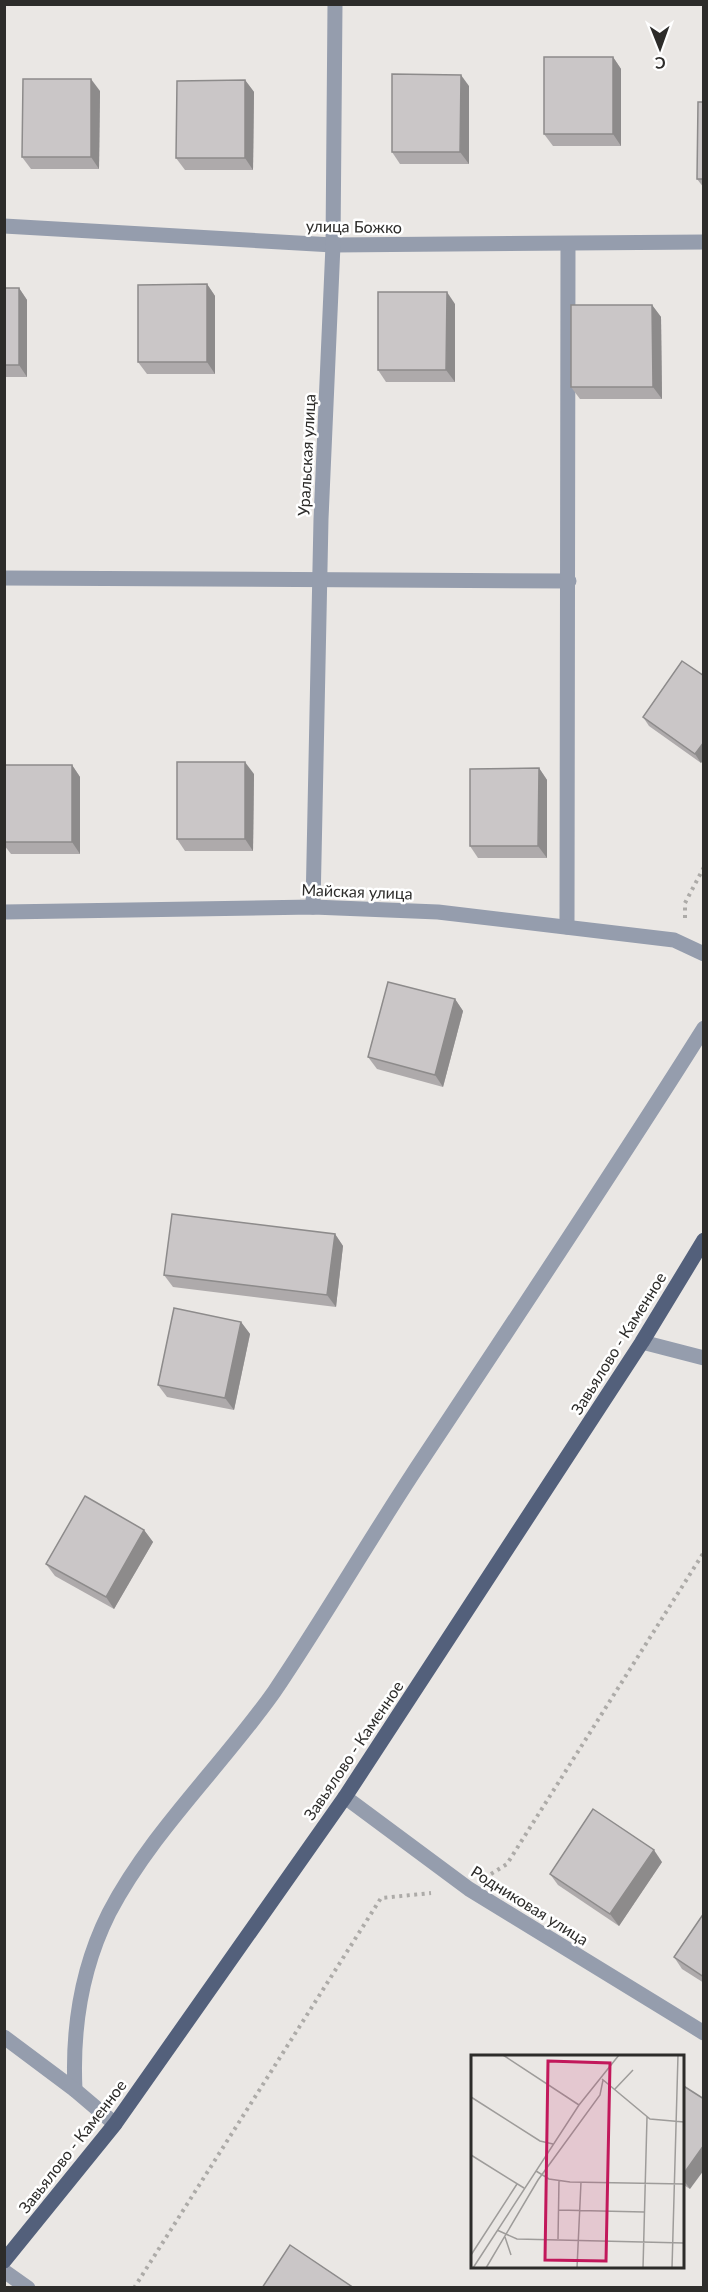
<svg xmlns="http://www.w3.org/2000/svg" width="708" height="2292" viewBox="0 0 708 2292" font-family="Lato,sans-serif">
<style>
.lines{fill:none;stroke-linecap:round;stroke-linejoin:round}
.path{stroke:#adaba8;stroke-width:4;stroke-dasharray:3 4.5;stroke-linecap:butt}
.lane{stroke:#959dad;stroke-width:15}
.street{stroke:#959dad;stroke-width:15}
.primary{stroke:#53607b;stroke-width:15}
.wall{fill:#aeaaab}
.shaded-wall{fill:#8d8b8b}
.building{fill:#cac6c7;stroke:#8d8b8b;stroke-width:1.5}
.labels{text-anchor:middle;dominant-baseline:central;stroke-width:5;stroke-linejoin:round;paint-order:stroke}
.street-label{font-size:16px;fill:#2d2c2a;stroke:#fff}
.inset-road{fill:none;stroke:#9e9c9a;stroke-width:1.5}
.view{fill:#c2185b;fill-opacity:0.15;stroke:#c2185b;stroke-width:3}
.inset-edge{fill:none;stroke:#2d2c2a;stroke-width:3}
</style>
<rect width="100%" height="100%" fill="#eae7e4"/>
<g class="lines">
<g class="path">
<path d="M685,918V903L704,867"/>
<path d="M491,1874L507,1864L704,1552"/>
<path d="M134,2288L381,1898L431,1893"/>
</g>
<g class="lane">
<path d="M4,578L569,581"/>
<path d="M567,927L568,245"/>
<path d="M75,2090C72,2028 81,1969 109,1913C152,1831 221,1767 274,1692C322,1621 365,1547 412,1475C510,1327 609,1179 704,1028"/>
</g>
<g class="street">
<path d="M4,226L333,245L704,242"/>
<path d="M313,907L321,519L333,245L335,4"/>
<path d="M4,912L313,907L438,912L674,940L704,954"/>
<path d="M642,1342L704,1358"/>
<path d="M345,1797L469,1889L704,2033"/>
<path d="M4,2037L75,2090L115,2124"/>
<path d="M4,2271L28,2288"/>
</g>
<path class="primary" d="M4,2261L115,2124L345,1797L642,1342L704,1240"/>
</g>
<g class="wall">
<path d="M613,57L621,69V146H553L544,134Z"/>
<path d="M245,80L254,92L253,170H185L176,158Z"/>
<path d="M469,86V164H400L392,152Z"/>
<path d="M100,91L99,169H31L22,157Z"/>
<path d="M704,102V188L697,179Z"/>
<path d="M207,284L215,296V374H147L138,362Z"/>
<path d="M4,288H19L27,300V377H4Z"/>
<path d="M455,304V382H386L378,370Z"/>
<path d="M652,305L661,317L662,399H580L571,387Z"/>
<path d="M704,676V759L701,763L649,726L643,717Z"/>
<path d="M4,765H72L80,777V854H11L4,845Z"/>
<path d="M539,768L547,780V858H478L470,846Z"/>
<path d="M254,774L253,851H185L177,839Z"/>
<path d="M455,999L463,1011L443,1087L377,1069L368,1057Z"/>
<path d="M335,1234L343,1246L336,1307L173,1287L164,1275Z"/>
<path d="M241,1322L250,1334L234,1410L167,1397L158,1385Z"/>
<path d="M144,1530L153,1542L114,1609L55,1576L46,1564Z"/>
<path d="M662,1862L619,1926L558,1885L550,1874Z"/>
<path d="M704,1913V1983L682,1969L674,1957Z"/>
<path d="M682,2085L690,2189L682,2184Z"/>
</g>
<g class="shaded-wall">
<path d="M613,57L621,69V146L613,134Z"/>
<path d="M461,75L469,86V164L460,152Z"/>
<path d="M91,79L100,91L99,169L91,157Z"/>
<path d="M245,80L254,92L253,170L245,158Z"/>
<path d="M207,284L215,296V374L207,362Z"/>
<path d="M19,288L27,300V377L19,365Z"/>
<path d="M447,292L455,304V382L446,370Z"/>
<path d="M652,305L661,317L662,399L653,387Z"/>
<path d="M704,742V759L701,763L695,754Z"/>
<path d="M245,762L254,774L253,851L245,839Z"/>
<path d="M72,765L80,777V854L72,842Z"/>
<path d="M539,768L547,780V858L538,846Z"/>
<path d="M455,999L463,1011L443,1087L435,1075Z"/>
<path d="M335,1234L343,1246L336,1307L327,1295Z"/>
<path d="M241,1322L250,1334L234,1410L225,1398Z"/>
<path d="M144,1530L153,1542L114,1609L106,1597Z"/>
<path d="M654,1850L662,1862L619,1926L610,1914Z"/>
<path d="M704,2145V2170L690,2189L682,2178V2176Z"/>
</g>
<g class="building">
<rect x="544" y="57" width="69" height="77"/>
<path d="M392,74L461,75L460,152H392Z"/>
<path d="M23,79H91V157H22Z"/>
<path d="M245,80V158H176L177,81Z"/>
<path d="M698,102H704V179H697Z"/>
<path d="M207,284V362H138V285Z"/>
<rect x="4" y="288" width="15" height="77"/>
<path d="M378,292H447L446,370H378Z"/>
<path d="M571,305H652L653,387H571Z"/>
<path d="M682,661L704,676V742L695,754L643,717Z"/>
<rect x="177" y="762" width="68" height="77"/>
<rect x="4" y="765" width="68" height="77"/>
<path d="M539,768L538,846H470V769Z"/>
<path d="M388,982L455,999L435,1075L368,1057Z"/>
<path d="M172,1214L335,1234L327,1295L164,1275Z"/>
<path d="M174,1308L241,1322L225,1398L158,1385Z"/>
<path d="M85,1496L144,1530L106,1597L46,1564Z"/>
<path d="M593,1809L654,1850L610,1914L550,1874Z"/>
<path d="M704,1913V1977L674,1957Z"/>
<path d="M682,2085L704,2099V2145L682,2176Z"/>
<path d="M290,2245L354,2288H262Z"/>
</g>
<g class="labels">
<g class="street-label">
<text transform="translate(354 226) rotate(1)">улица Божко</text>
<text transform="translate(306 455) rotate(-87)">Уральская улица</text>
<text transform="translate(357 891) rotate(2)">Майская улица</text>
<text transform="translate(618 1343) rotate(-58)">Завьялово - Каменное</text>
<text transform="translate(353 1750) rotate(-56)">Завьялово - Каменное</text>
<text transform="translate(530 1905) rotate(32)">Родниковая улица</text>
<text transform="translate(72 2146) rotate(-52)">Завьялово - Каменное</text>
</g>
</g>
<g transform="translate(471 2055)">
<rect width="213" height="213" fill="#eae7e4"/>
<path class="inset-road" d="M32,0L108,50M131,24L179,64L213,67M144,34L162,15M0,42L69,86L82,89M0,100L53,133M65,116L78,124L99,127L213,129M87,155L173,157M26,175L46,184L213,188M34,182L40,200M87,184L88,125M0,200L46,129M2,213L108,50L148,0M15,213L67,125L129,40L132,25M106,213L110,127M172,213L176,62M201,213L207,0"/>
<path class="view" d="M77,6L139,8L135,206L74,205Z"/>
<rect width="213" height="213" class="inset-edge"/>
</g>
<rect width="708" height="2292" fill="none" stroke="#2d2c2a" stroke-width="12"/>
<g transform="translate(660 48) rotate(179)" stroke="#ffffff" stroke-width="4.5" paint-order="stroke">
<path d="M0-4.5L10 22L0 15L-10 22Z" fill="#2d2c2a"/>
<text y="-9" font-size="16" font-weight="bold" text-anchor="middle" fill="#2d2c2a">С</text>
</g>
</svg>
